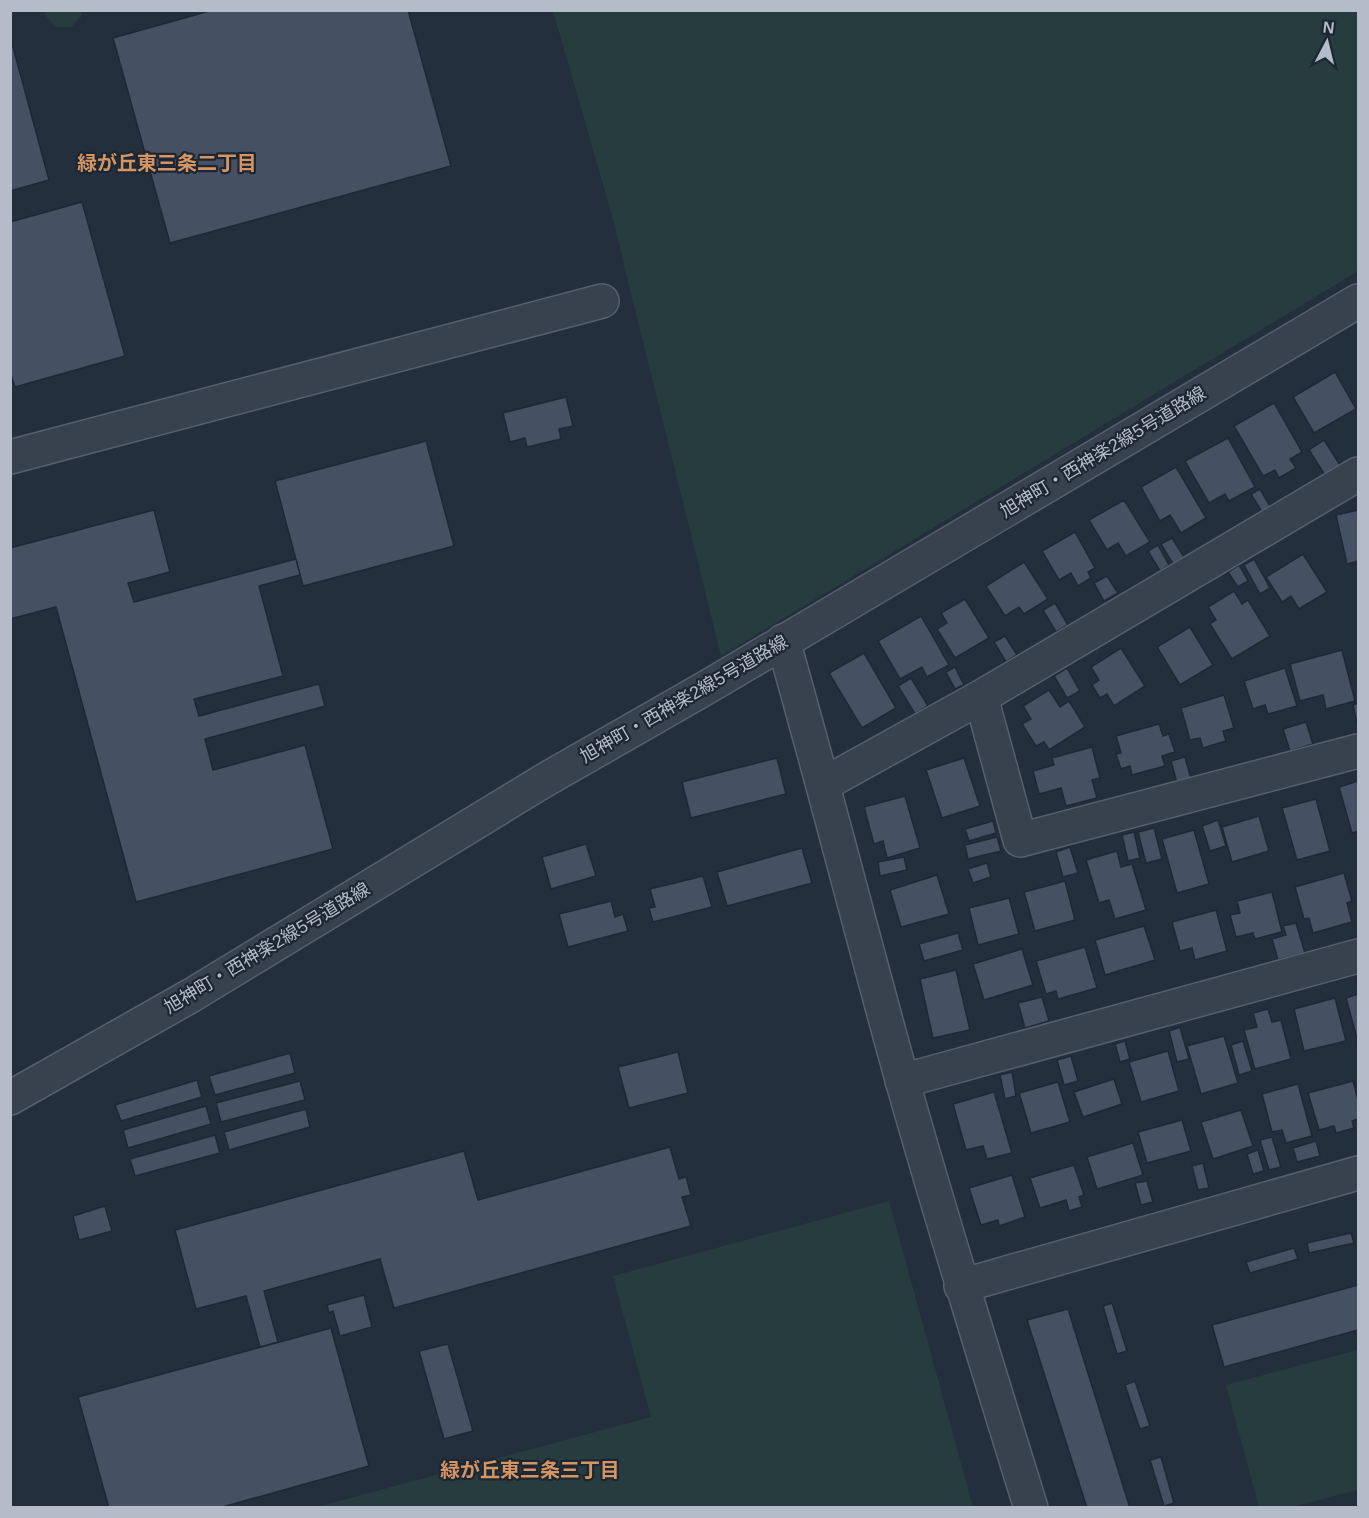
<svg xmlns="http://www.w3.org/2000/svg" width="1369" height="1518" viewBox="0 0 1369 1518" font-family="Helvetica,'Noto Sans JP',sans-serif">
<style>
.green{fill:#263c3f}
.building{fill:#455162;stroke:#1f2835;stroke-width:1.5}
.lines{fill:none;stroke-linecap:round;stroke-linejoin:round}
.minor-casing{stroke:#565f6c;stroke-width:36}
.minor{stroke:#38414e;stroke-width:33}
.labels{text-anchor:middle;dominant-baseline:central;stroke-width:4.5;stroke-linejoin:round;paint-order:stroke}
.street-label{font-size:18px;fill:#b4bcc9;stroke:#1d2633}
.neighbourhood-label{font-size:20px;font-weight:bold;fill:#d59563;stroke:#1d2633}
</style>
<rect width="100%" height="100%" fill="#242f3e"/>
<g class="green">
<path d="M46,11H82L81,17L71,27H56L45,15Z"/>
<path d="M553,11H1358V271L721,656L611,212Z"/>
<path d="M889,1201L973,1507H317L651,1417L613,1276Z"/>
<path d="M1358,1350V1490L1291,1507H1259L1226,1385Z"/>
</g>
<g class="building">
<path d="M213,10H408L451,166L170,243L113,38Z"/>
<path d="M10,36L49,180L10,191Z"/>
<path d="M82,202L125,356L15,387L10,372V222Z"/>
<path d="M1335,372L1356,409L1314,433L1293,397Z"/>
<path d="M566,397L573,426L559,429L561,439L527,447L525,438L510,442L503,413Z"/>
<path d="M1274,403L1302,452L1290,459L1296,468L1279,478L1275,470L1263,476L1234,426Z"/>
<path d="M1228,438L1255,487L1229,501L1225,494L1209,503L1185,461Z"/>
<path d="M1324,440L1340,465L1325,475L1309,450Z"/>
<path d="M426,441L454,546L303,586L275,481Z"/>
<path d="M1176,467L1206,518L1181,533L1170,515L1160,521L1141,487Z"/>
<path d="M1260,489L1270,506L1262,512L1251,494Z"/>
<path d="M1124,500L1150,542L1126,556L1118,543L1107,550L1089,520Z"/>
<path d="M154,510L170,572L128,583L134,602L296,559L300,575L259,586L283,676L194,699L199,716L319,684L325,706L205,739L213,770L305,745L333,849L136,902L56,607L10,619V548Z"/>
<path d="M1358,510V561L1347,564L1336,515Z"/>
<path d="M1075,532L1095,568L1088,572L1091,578L1078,586L1071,573L1059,580L1042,551Z"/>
<path d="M1172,538L1184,557L1173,564L1161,544Z"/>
<path d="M1158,545L1169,565L1160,571L1148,551Z"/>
<path d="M1303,554L1327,592L1299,609L1291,596L1282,602L1266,577Z"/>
<path d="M1254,559L1270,588L1260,594L1244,565Z"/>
<path d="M1024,562L1048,599L1024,614L1019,607L1005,616L986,586Z"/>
<path d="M1239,565L1248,581L1238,587L1228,572Z"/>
<path d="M1107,576L1118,593L1104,601L1094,583Z"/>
<path d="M1234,591L1242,604L1248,600L1270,636L1232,659L1210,624L1216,620L1208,607Z"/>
<path d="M965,599L989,638L955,658L937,629L947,623L941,613Z"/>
<path d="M1055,603L1068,625L1056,632L1043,610Z"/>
<path d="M921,616L949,665L927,677L922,667L900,679L878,641Z"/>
<path d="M1190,627L1213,665L1180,685L1157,647Z"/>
<path d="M1005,636L1017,655L1006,662L994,642Z"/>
<path d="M1121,648L1145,686L1114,706L1107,694L1100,698L1092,685L1099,680L1091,667Z"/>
<path d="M1342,650L1355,701L1326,709L1323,695L1300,701L1290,664Z"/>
<path d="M864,653L896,708L862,728L829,673Z"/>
<path d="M955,667L964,685L955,689L946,672Z"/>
<path d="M1067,668L1080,691L1067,698L1054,676Z"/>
<path d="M1285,668L1297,706L1268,714L1265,705L1253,709L1244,681Z"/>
<path d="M911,678L928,706L915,714L898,686Z"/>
<path d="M1049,690L1060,707L1069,701L1085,727L1049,750L1044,742L1036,746L1022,724L1031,719L1023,706Z"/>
<path d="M1224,695L1234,728L1223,731L1226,741L1203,748L1200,738L1190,740L1181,708Z"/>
<path d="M1358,703V728L1353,705Z"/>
<path d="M1306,722L1313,744L1290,751L1283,729Z"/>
<path d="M1159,724L1163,736L1169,734L1175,752L1162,756L1165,766L1132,775L1130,766L1121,769L1116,754L1121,753L1116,736Z"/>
<path d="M1092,747L1100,778L1092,780L1097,798L1066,806L1061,788L1039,794L1033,771L1054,765L1052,758Z"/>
<path d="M1185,757L1191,779L1177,783L1171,761Z"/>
<path d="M777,758L786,794L691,818L682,782Z"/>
<path d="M964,758L980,806L942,818L926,770Z"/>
<path d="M1358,781V831L1352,833L1339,787Z"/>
<path d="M905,796L920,848L887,858L883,841L874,844L864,807Z"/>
<path d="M1316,799L1330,851L1297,860L1282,808Z"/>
<path d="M1259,816L1269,851L1232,862L1222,827Z"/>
<path d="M1218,820L1226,846L1210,851L1202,826Z"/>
<path d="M993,821L996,833L969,841L965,829Z"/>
<path d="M1154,828L1162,859L1146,863L1138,832Z"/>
<path d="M1194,830L1209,884L1177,893L1162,839Z"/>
<path d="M1134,832L1140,858L1128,861L1122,835Z"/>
<path d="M997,837L1001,851L968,859L965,845Z"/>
<path d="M586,844L596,876L551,889L542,857Z"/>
<path d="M1070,847L1078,873L1063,877L1056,852Z"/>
<path d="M802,848L812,883L727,906L717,872Z"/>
<path d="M1117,851L1121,867L1132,864L1146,910L1115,919L1109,900L1099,903L1086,860Z"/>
<path d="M904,857L907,870L880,876L878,862Z"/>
<path d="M987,863L991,877L973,883L968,869Z"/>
<path d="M1344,873L1352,901L1347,903L1352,922L1313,933L1309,918L1304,919L1295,887Z"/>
<path d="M937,875L949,914L901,927L890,890Z"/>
<path d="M703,876L712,907L653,922L649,908L655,907L650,889Z"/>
<path d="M1065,881L1075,920L1035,931L1024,892Z"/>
<path d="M1272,892L1282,932L1255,939L1253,933L1236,937L1230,915L1240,913L1237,901Z"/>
<path d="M1009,898L1019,934L978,945L969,908Z"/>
<path d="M611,901L615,917L623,914L628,931L568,947L559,914Z"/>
<path d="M1216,910L1227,951L1195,960L1192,948L1180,951L1172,922Z"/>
<path d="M1296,923L1305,953L1278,960L1272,939L1286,935L1283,926Z"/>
<path d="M1144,926L1155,960L1105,975L1095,940Z"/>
<path d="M958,933L963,950L924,961L919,944Z"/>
<path d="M1085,947L1097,988L1058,999L1056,991L1046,994L1036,961Z"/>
<path d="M1022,949L1033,985L984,1000L973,964Z"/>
<path d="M956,970L970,1030L933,1038L920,979Z"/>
<path d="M1358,994V1042L1346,998Z"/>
<path d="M1042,997L1049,1021L1025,1028L1018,1003Z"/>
<path d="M1335,998L1346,1041L1304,1051L1294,1009Z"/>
<path d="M1268,1009L1272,1022L1281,1020L1291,1059L1255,1069L1244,1030L1257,1027L1253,1013Z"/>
<path d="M1180,1027L1189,1059L1177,1062L1169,1031Z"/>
<path d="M1224,1036L1238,1083L1201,1094L1187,1046Z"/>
<path d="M1125,1041L1130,1059L1120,1062L1115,1044Z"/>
<path d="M1243,1041L1252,1071L1239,1075L1231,1045Z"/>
<path d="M1168,1051L1179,1091L1141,1102L1129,1062Z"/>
<path d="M678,1052L688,1093L629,1108L618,1067Z"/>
<path d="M290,1053L295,1073L215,1095L209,1076Z"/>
<path d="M1071,1056L1078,1081L1064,1085L1057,1060Z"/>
<path d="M1012,1072L1016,1096L1005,1099L1000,1075Z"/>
<path d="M1114,1079L1122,1104L1083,1117L1074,1092Z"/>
<path d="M197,1080L202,1097L121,1121L115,1105Z"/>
<path d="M300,1081L305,1100L221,1122L216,1103Z"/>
<path d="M1353,1081L1358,1100V1119L1352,1121L1354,1128L1336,1133L1334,1126L1319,1130L1308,1093Z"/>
<path d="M1058,1082L1070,1122L1031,1133L1019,1093Z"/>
<path d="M1298,1084L1312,1136L1286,1143L1282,1130L1272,1132L1262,1094Z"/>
<path d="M994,1092L1012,1153L987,1159L983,1146L966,1150L953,1104Z"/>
<path d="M206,1106L211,1124L128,1148L123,1130Z"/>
<path d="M306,1109L310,1127L229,1150L224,1132Z"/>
<path d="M1241,1110L1253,1146L1213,1159L1201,1122Z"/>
<path d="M1182,1120L1191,1151L1147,1163L1138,1132Z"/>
<path d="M215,1135L220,1153L135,1176L130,1159Z"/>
<path d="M1272,1137L1281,1167L1269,1170L1260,1140Z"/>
<path d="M1316,1141L1320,1156L1297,1162L1293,1148Z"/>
<path d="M1133,1143L1143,1175L1097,1189L1087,1157Z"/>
<path d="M670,1147L679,1179L686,1177L691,1195L682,1197L691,1226L394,1308L380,1259L264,1291L278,1342L260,1347L246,1296L196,1309L175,1230L464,1151L478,1200Z"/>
<path d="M1258,1150L1264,1171L1253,1174L1247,1154Z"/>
<path d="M1203,1163L1209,1188L1198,1190L1192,1166Z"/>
<path d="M1074,1165L1084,1195L1079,1197L1082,1207L1069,1211L1066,1200L1040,1208L1030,1178Z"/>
<path d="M1012,1175L1025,1217L999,1226L998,1220L981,1225L969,1188Z"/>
<path d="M1147,1181L1153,1202L1141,1205L1135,1183Z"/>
<path d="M105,1206L112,1231L79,1240L73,1216Z"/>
<path d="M1351,1233L1354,1243L1309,1253L1307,1243Z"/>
<path d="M1294,1248L1298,1259L1250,1273L1246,1262Z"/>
<path d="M1358,1285V1330L1224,1367L1212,1325Z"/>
<path d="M364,1295L372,1327L340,1336L333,1311L329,1313L327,1305Z"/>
<path d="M1112,1303L1127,1351L1117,1354L1103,1306Z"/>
<path d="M1068,1309L1130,1508H1087L1027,1320Z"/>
<path d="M331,1328L369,1466L219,1508H109L78,1397Z"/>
<path d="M448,1344L473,1431L444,1439L419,1351Z"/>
<path d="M1135,1381L1150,1426L1140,1429L1125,1385Z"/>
<path d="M1161,1457L1174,1503L1164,1506L1150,1460Z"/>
</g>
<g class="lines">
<defs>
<g id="minor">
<path d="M10,457L602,301"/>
<path d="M783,641C825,788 862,936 903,1083C943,1225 987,1366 1031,1508"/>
<path d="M981,697L1020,840L1358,751"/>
<path d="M824,784L981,697L1358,474"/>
<path d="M902,1081L1358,956"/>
<path d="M10,1098L192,995L545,780L709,686L1358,301"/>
<path d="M961,1286L1358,1173"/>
</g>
</defs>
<use href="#minor" class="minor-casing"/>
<use href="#minor" class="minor"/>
</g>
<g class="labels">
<g class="street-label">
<text transform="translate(1103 452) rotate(-31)">旭神町・西神楽2線5号道路線</text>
<text transform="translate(684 699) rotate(-30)">旭神町・西神楽2線5号道路線</text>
<text transform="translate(267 948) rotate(-31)">旭神町・西神楽2線5号道路線</text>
</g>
<g class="neighbourhood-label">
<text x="167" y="163">緑が丘東三条二丁目</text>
<text x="530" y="1470">緑が丘東三条三丁目</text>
</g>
</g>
<rect width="1369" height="1518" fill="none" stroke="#b4bcc9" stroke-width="24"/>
<g transform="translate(1327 42) rotate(7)" stroke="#1d2633" stroke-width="4.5" paint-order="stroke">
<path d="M0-4.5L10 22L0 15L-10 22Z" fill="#b4bcc9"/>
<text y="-9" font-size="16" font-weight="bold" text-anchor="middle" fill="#b4bcc9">N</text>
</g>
</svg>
